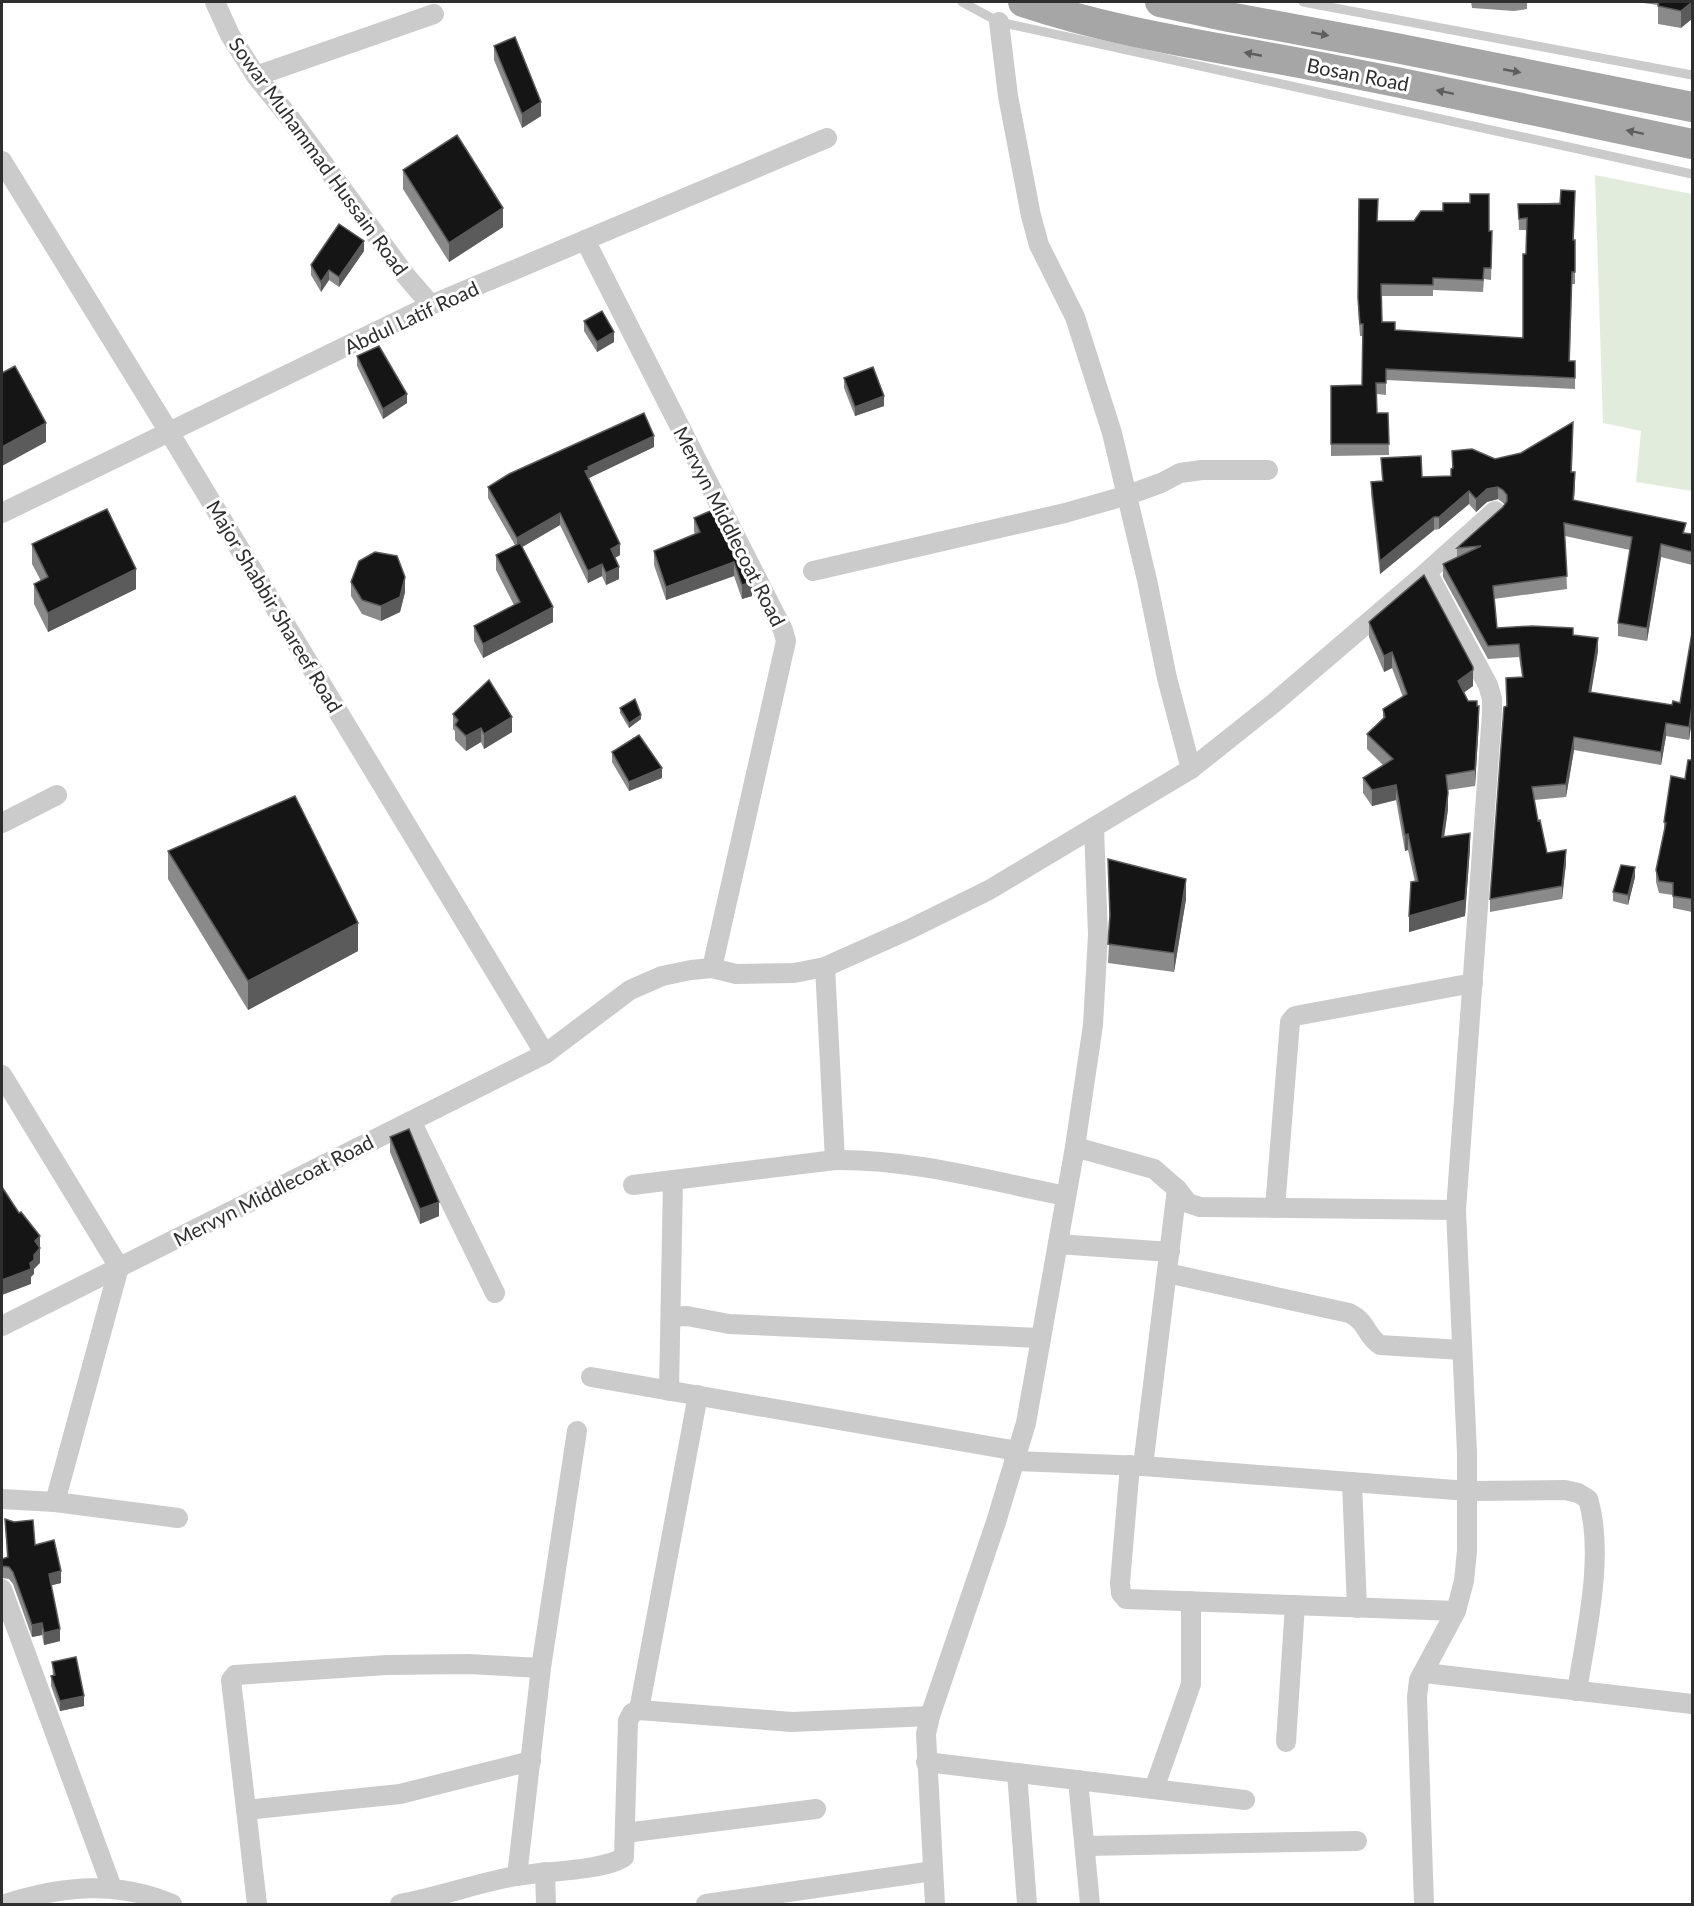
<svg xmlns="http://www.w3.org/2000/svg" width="1694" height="1906" viewBox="0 0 1694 1906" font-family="Lato,sans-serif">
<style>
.green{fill:#e2ecdc}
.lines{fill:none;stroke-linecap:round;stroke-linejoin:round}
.service{stroke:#cbcbcb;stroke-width:9}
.minor{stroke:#cbcbcb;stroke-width:20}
.primary{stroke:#a6a6a6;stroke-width:30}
.wall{fill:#8a8a8a}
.shaded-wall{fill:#5b5b5b}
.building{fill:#151515;stroke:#5b5b5b;stroke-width:1.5}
.oneway{fill:#5e5e5e}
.labels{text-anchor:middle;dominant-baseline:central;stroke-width:6;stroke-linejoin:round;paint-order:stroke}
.street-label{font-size:20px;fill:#2e2e2e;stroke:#fff}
</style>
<rect width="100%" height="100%" fill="#fff"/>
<path class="green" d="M1595,175L1692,194V491L1636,482L1641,431L1603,423Z"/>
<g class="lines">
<g class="service">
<path d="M962,2L999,22L1692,174"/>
<path d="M1303,2L1692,75"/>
</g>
<g class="minor">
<path d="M215,2L230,35L256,76L290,118L406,276L431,305"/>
<path d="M999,22L1008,96L1031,216L1039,245L1075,317L1112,433L1147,580L1167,678L1191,769"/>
<path d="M256,76L434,14"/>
<path d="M2,161L169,432L545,1054"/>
<path d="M585,240L783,630L786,641L712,968"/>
<path d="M2,513L431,305L827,138"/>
<path d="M813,571L1065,513L1128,495L1161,483L1180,473L1202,470H1268"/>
<path d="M2,823L57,795"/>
<path d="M825,967L835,1160"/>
<path d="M2,1075L119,1267L55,1502"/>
<path d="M411,1121L495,1293"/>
<path d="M1075,1147L1154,1169L1177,1189L1188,1203L1200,1207L1456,1210"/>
<path d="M633,1185L835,1160C913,1159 990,1181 1066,1196"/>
<path d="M1275,1208L1290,1022L1295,1016L1473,983"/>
<path d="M1058,1244L1170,1252"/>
<path d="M1167,1273L1349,1313C1368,1322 1365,1335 1380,1345L1462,1350"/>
<path d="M671,1317L687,1316L729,1324L1040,1338"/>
<path d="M2,1326L545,1054L630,990L662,976L691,970L712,968L736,974L794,973L825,967L910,929L989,890L1191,769L1274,703L1427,572L1495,511"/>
<path d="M591,1377L1017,1451"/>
<path d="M669,1391L673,1180"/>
<path d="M1014,1461L1143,1466L1468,1491L1565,1490L1578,1493L1588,1499C1605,1555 1586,1633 1577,1691"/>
<path d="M1130,1465L1120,1583L1121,1593L1126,1599L1456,1611"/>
<path d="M1143,1466L1177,1189"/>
<path d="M1352,1482L1357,1608"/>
<path d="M2,1499L55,1502L178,1518"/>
<path d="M2,1589L112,1888"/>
<path d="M1425,1673L1692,1704"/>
<path d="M639,1710L698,1395"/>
<path d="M1286,1742L1295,1605"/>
<path d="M926,1762L1245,1800"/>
<path d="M1017,1773L1027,1904"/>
<path d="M1078,1780L1090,1904"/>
<path d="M1154,1789L1191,1684V1601"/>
<path d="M246,1810L400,1794L531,1761"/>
<path d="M625,1833L816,1809"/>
<path d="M1085,1846L1357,1841"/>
<path d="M545,1872L546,1904"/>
<path d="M517,1876L541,1668L577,1431"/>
<path d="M5,1904C62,1886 116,1880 172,1904"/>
<path d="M257,1904L231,1680L235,1675L387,1665L468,1664L541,1668"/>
<path d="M400,1904C439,1897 477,1883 516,1876C543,1871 604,1871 624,1857L628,1721L632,1713L639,1710L792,1722L930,1716"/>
<path d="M706,1904L933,1871"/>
<path d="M935,1904L926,1734L930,1716L996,1522L1026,1423L1075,1147L1093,1025L1098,935L1094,828"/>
<path d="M1424,1904L1417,1697L1419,1680L1456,1611L1464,1581L1467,1551V1453L1456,1210L1492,713V699L1488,685L1427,572"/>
</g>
<g class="primary">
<path d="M1023,2C1118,34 1218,47 1315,66C1441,90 1567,118 1692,144"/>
<path d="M1160,2L1229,17L1396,48L1692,107"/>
</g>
</g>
<g class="wall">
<path d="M1471,2H1527V9L1514,11L1472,8Z"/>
<path d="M1636,2H1692L1681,28L1658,24V5Z"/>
<path d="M494,46L541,116L522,128L494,60Z"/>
<path d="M403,170L503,227L449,262L403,189Z"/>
<path d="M1359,199L1378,221L1489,231L1492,243L1491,280L1484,279L1483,292L1433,290V296H1381L1382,322L1395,330L1523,338L1527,230H1519L1518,204L1575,202L1574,240H1575V284H1572L1570,361L1575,373V389L1386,380V395L1377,394V413H1388L1389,455L1331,456V386L1362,385V336H1360L1358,310Z"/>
<path d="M364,251L339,287L329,280L321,292L311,275V265Z"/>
<path d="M584,321L614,342L597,352L584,331Z"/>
<path d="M357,356L407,403L383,419L357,366Z"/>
<path d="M844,378L884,406L855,416L844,388Z"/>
<path d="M1573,434L1572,472L1575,485L1574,500L1686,533L1692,534V565L1661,557L1647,641L1618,636V623L1630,550L1565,536L1567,589L1494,599L1497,628L1573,635L1598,651L1591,692L1672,705L1680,703L1692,633V719L1689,740L1666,736L1661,765L1574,750L1566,797L1534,800L1538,821L1547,853L1566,863L1562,899L1490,912V899L1506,706L1522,677L1519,657L1488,659L1443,577V564L1457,557V548L1505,505L1503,503L1498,499L1487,502L1476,512L1469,504L1439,529L1434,530L1380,574L1371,494V482L1382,481L1381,458L1422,477L1451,476V469H1452V451L1495,459L1521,453Z"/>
<path d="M654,447L589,478L620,555L615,558L619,579L606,585L602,576L588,583L560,525L522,547L553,622L483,658L474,641V626L514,605L496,570V555L515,545L488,498V487Z"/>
<path d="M715,509L752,596L742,599L734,576L666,600L654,565V551L695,534L694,531V518Z"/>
<path d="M32,544L136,589L48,632L34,604V584L41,581L32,564Z"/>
<path d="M351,582L405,592L400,612L381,621L362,614L351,596Z"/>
<path d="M1369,622L1473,683V686L1464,692L1479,721L1475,786L1448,790V809L1444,836L1470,848L1465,916L1409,932L1415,882L1408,850L1405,851L1396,800L1372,806L1363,793V778L1383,765L1367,749V734L1383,718V709L1403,697L1392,668L1384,672L1369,637Z"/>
<path d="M620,708L641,719L629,728L620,713Z"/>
<path d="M453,714L512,732L484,749L481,742L466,751L455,740V731L453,729Z"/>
<path d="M612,752L662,778L629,791L612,762Z"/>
<path d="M1692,760V912L1673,908V895L1659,893L1656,882V870L1664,831V822L1685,779Z"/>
<path d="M168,851L358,951L248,1010L168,879Z"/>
<path d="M1108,859L1186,899L1174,972L1108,963L1110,923Z"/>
<path d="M1635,877L1628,905L1613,901V892Z"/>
<path d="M390,1137L439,1216L420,1224L390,1152Z"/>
<path d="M5,1519L35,1545L61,1583L51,1585L60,1641L44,1645L42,1635L32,1637L13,1584L9,1579L2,1578V1559L7,1558Z"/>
<path d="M52,1662L84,1706L60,1711L51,1686V1676H53Z"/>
</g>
<g class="shaded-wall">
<path d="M1692,2V19L1681,28V11Z"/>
<path d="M541,102V116L522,128V114Z"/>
<path d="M503,208V227L449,262V243Z"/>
<path d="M364,241V251L339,287V277Z"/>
<path d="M329,270V280L321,292V282Z"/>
<path d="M614,332V342L597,352V342Z"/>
<path d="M407,394V403L383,419V409Z"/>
<path d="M884,396V406L855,416V407Z"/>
<path d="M46,423V442L2,466V447Z"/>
<path d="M654,436V447L589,478V481L585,471L588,467Z"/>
<path d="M1575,472V485L1573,513V500Z"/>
<path d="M1498,487V499L1487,502L1476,512V499L1487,489Z"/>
<path d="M1469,491V504L1439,529V517Z"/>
<path d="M560,513V525L517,550V538Z"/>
<path d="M1434,517V530L1380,574V561Z"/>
<path d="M620,544V555L611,560V549Z"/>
<path d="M1661,544V557L1647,641V628Z"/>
<path d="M734,562V576L666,600V587Z"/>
<path d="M602,564V576L588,583V571Z"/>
<path d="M619,567V579L606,585V573Z"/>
<path d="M136,569V589L48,632V613Z"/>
<path d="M405,577V592L400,612L381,621V606Z"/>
<path d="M752,582V596L742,599V585Z"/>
<path d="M553,607V622L483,658V644Z"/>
<path d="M1598,638V651L1589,705V692Z"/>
<path d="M1392,652V668L1384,672V656Z"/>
<path d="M1473,667V686L1458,697V681Z"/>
<path d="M1479,706V721L1475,786V770Z"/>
<path d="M1692,706V719L1689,740V727Z"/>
<path d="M641,715V719L629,728V723Z"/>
<path d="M512,717V732L484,749V734Z"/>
<path d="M1666,723V736L1661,765V752Z"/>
<path d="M481,728V742L466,751V736Z"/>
<path d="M1574,737V750L1566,797V784Z"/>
<path d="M662,768V778L629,791V782Z"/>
<path d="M1396,785V800L1372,806V790Z"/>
<path d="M1448,793V809L1442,852V837Z"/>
<path d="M1470,833V848L1465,916L1409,932V916Z"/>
<path d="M1408,834V850L1405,851V835Z"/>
<path d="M1566,850V863L1562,899V886Z"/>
<path d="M1635,867V877L1628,905V895Z"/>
<path d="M1186,879V899L1174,972V953Z"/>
<path d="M358,923V951L248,1010V981Z"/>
<path d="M439,1202V1216L420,1224V1209Z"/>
<path d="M40,1236V1263L34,1269V1274L31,1277V1284L2,1295V1280L30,1263L35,1241Z"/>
<path d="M61,1571V1583L49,1586V1574Z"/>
<path d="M42,1623V1635L32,1637V1625Z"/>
<path d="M60,1629V1641L44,1645V1633Z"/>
<path d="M84,1696V1706L60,1711V1701Z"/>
</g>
<g class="building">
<path d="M1659,2H1692L1681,11L1658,6Z"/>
<path d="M515,37L541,102L522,114L494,46Z"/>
<path d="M457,135L503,208L449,243L403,170Z"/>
<path d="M1561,190L1575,191L1573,240H1575V272H1572L1569,361H1575V378L1386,369V383H1376L1377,413H1388L1389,444H1331V386L1362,385L1363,324H1360L1358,298L1359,199H1378L1377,221H1414L1421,211H1443V203H1470V194H1489V231H1492L1491,268H1484L1483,280L1433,278V285L1381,284L1382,322H1395V330L1523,338V254H1526L1527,218L1519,219L1518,204H1560Z"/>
<path d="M339,224L364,241L339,277L329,270L321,282L311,265Z"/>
<path d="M602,311L614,332L597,342L584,321Z"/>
<path d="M379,346L407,394L383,409L357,356Z"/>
<path d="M15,366L46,423L2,447V373Z"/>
<path d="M873,367L884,396L855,407L844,378Z"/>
<path d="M644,413L654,436L588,467L589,470L585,471L620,544L611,549L619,567L606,573L602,564L588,571L560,513L517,538L488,487L509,474Z"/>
<path d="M1573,422L1571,472H1575L1573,500L1686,523L1683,533L1692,534V552L1661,544L1647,628L1618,623L1632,537L1564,523L1567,576L1493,586L1497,628L1532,626L1573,628V635L1598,638L1589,692L1672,705L1673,701L1680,703L1692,633V706L1689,727L1666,723L1661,752L1574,737L1566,784L1532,787L1538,821L1540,820L1547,853L1566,850L1562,886L1490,899L1504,707L1507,706L1506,678L1523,677L1519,644L1488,646L1443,564L1481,546L1457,548L1503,507L1507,501V495L1503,490L1498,487L1487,489L1476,499L1469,491L1439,517H1434L1380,561L1371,482L1383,481L1381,458L1421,456L1422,477L1451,476V469L1453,468L1452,451L1472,449L1495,459L1521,453Z"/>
<path d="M107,509L136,569L48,613L34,584L48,577L32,544Z"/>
<path d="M715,509L752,582L742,585L734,562L666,587L654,551L700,532L694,518Z"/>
<path d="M520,543L553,607L483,644L474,626L520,602L496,555Z"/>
<path d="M375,552L397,556L405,577L400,597L381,606L362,600L351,582L359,561Z"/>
<path d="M1424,575L1473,667V670L1458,681L1468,701H1477V706H1479L1475,770L1446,775L1448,793L1442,837L1470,833L1465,900L1409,916L1411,882L1418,881L1408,834L1405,835L1396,785L1372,790L1363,778L1393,759L1367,734L1385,717L1383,709L1407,694L1392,652L1384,656L1369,622Z"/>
<path d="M489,680L512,717L484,734L481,728L466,736L455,725L458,720L453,714Z"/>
<path d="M635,699L641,715L629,723L620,708Z"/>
<path d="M639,735L662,768L629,782L612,752Z"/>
<path d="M1688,760H1692V899L1673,896V883L1659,881L1656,870L1666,823L1664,822L1671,776L1685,779Z"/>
<path d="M295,796L358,923L248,981L168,851Z"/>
<path d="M1108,859L1186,879L1174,953L1108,944L1110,915Z"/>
<path d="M1621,865L1635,867L1628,895L1613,892Z"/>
<path d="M409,1129L439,1202L420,1209L390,1137Z"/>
<path d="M2,1187L19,1213L21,1212L40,1236L35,1241L40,1248L34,1255V1260L30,1263L31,1269L2,1280Z"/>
<path d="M5,1519L14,1522L33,1520L35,1545L54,1540L61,1571L49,1574L60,1629L44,1633L42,1623L32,1625L13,1572L9,1567L2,1566V1559L8,1557Z"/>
<path d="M76,1657L84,1696L60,1701L51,1676L55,1675L52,1662Z"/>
</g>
<defs><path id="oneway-solid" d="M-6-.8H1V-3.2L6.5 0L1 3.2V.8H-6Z" transform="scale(1.5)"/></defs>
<g class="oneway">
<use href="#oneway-solid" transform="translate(1320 34) rotate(10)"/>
<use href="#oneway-solid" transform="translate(1253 54) rotate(-169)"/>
<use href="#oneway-solid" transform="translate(1512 71) rotate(11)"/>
<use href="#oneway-solid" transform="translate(1445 92) rotate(-168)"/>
<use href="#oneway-solid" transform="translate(1635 132) rotate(-168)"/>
</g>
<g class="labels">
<g class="street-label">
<text transform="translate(1358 74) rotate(11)">Bosan Road</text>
<text transform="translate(319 156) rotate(54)">Sowar Muhammad Hussain Road</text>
<text transform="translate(411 317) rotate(-25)">Abdul Latif Road</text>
<text transform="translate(730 526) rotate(63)">Mervyn Middlecoat Road</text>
<text transform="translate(275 606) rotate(59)">Major Shabbir Shareef Road</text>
<text transform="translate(273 1190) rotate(-27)">Mervyn Middlecoat Road</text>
</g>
</g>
<rect width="1694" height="1906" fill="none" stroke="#2e2e2e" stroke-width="6"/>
</svg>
